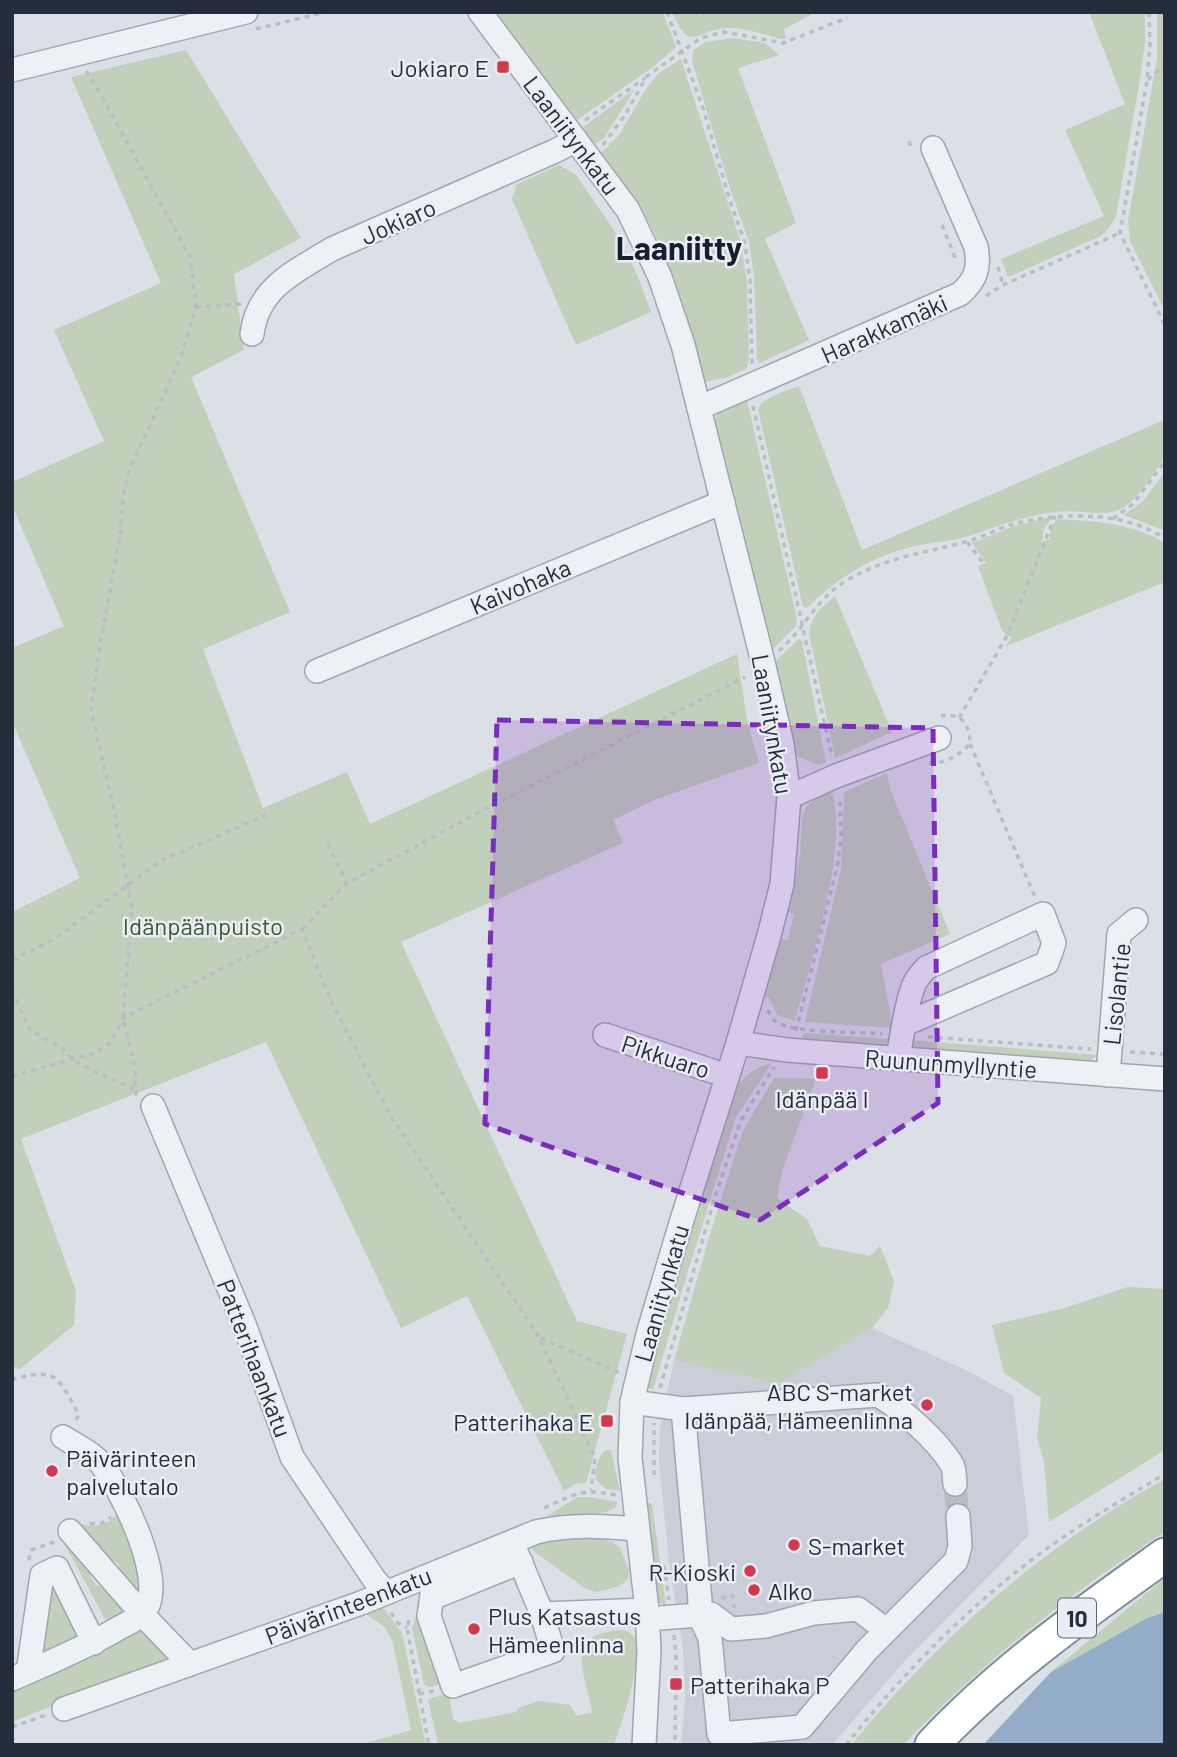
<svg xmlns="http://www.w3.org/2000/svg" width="1177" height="1757" viewBox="0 0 1177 1757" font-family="Barlow,sans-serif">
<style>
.built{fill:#c9ced8}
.green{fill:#c0d0bb}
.water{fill:#93acc8}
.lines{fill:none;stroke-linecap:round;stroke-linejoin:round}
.minor-tunnel{stroke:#b6bbc4;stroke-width:23;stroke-dasharray:23 11;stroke-linecap:butt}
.minor-casing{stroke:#a0a6b0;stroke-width:26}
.highway-casing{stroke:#828c9d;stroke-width:37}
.path{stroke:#b9bdc4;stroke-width:3.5;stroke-dasharray:5 5;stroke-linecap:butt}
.minor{stroke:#edf0f4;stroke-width:23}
.highway{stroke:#fff;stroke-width:33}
.marked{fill:#7b2cbf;fill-opacity:0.2;stroke:#7b2cbf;stroke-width:5;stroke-dasharray:14 9;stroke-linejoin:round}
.poi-dot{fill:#d3384d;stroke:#eaeef4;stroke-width:2.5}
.labels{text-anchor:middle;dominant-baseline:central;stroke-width:5;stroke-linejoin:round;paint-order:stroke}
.shield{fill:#eaeef4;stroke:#5f6773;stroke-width:2}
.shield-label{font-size:23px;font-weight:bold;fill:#242d3c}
.poi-label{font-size:24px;fill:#242d3c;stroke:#eaeef4;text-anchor:start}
.street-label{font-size:24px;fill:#242d3c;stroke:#eaeef4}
.park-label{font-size:24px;fill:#385931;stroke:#eaeef4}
.district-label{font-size:32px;font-weight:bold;fill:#171e2d;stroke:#eaeef4}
</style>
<rect width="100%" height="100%" fill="#dbdfe6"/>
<path class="built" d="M872,1328L972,1373L1013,1396L1029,1535L902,1664L832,1745H681L685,1697L683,1649L669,1562L659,1461L660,1428L674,1360L778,1384Z"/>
<g class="green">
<path d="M496,12H663L676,47L653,67L577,120Z"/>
<path d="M672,12H698L699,16L704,12H816L784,29L786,39H781C765,35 744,27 728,28C695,29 691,56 672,12Z"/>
<path d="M1089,12H1145V42L1140,79L1116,216L1109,228L1101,236L1008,277L1001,259L1104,216L1065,130L1125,104Z"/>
<path d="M1157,12H1165V311L1130,241L1128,221L1157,59Z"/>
<path d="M733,38L765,43L779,55L738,68L796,223L765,239L809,340L760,363L757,360L754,277L749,242L729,185L692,61L693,50L706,42Z"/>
<path d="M186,50L301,238L234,274L244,350L191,377L290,612L203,649L263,808L347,772L370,824L737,654L747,720L759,763L654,800L613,820L623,843L401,942L577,1321L627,1334L586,1483L575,1484L564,1491L467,1296L401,1328L266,1042L21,1139L76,1291L74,1325L20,1369L12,1366V912L80,878L12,721V648L64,626L12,505V482L104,441L54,330L161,283L71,77Z"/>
<path d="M681,59L740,240L747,281L749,360L747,368L728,377L705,382C690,327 675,270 647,219C634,196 617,175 601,153L619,135L646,89L659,73Z"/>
<path d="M635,89L604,138L593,145L582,128Z"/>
<path d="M559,165L576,175L620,239L638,277L651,312L576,345L512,199L517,184Z"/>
<path d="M799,386L862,550L1162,421C1166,428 1167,444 1165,452C1161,468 1134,504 1119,510C1100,517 1076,509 1056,512C1025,515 998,527 969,536C950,542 930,542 911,547C871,557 836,579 807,608L803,607L758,409C765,396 786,391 799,386Z"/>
<path d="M747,400L797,619L796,626L773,649L714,420L720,411Z"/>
<path d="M1165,472V531L1124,515L1143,501Z"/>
<path d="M1046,518H1052L1044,528L1042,542L1050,539V530L1057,519C1094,521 1133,523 1165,543V582L1006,646L1012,636H1007L1002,630L978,566L986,563L972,543L1014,526Z"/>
<path d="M835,596L892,732L835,758L809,633C811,615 823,607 835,596Z"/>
<path d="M799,639L802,641L826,762L818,765L797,756L775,662Z"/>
<path d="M887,773L890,789L950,934L881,964L893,1028L805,1022L841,868L844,792Z"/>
<path d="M831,789C851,847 810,961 795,1021L777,1015L769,998L763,996L781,939L788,940L794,914L788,912L800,856L802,818L807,805Z"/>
<path d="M805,1033L890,1039V1042L884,1046L800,1040Z"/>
<path d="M910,1040L1098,1055L1088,1062L909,1047Z"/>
<path d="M772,1063L736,1117L688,1271L653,1390L648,1387L656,1348L733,1092C743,1076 754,1068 772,1063Z"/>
<path d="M774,1078L816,1079L782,1171L777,1198L807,1219L820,1246L870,1256L880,1246L894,1281L888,1308L872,1328L778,1384L674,1360L710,1234L743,1130Z"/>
<path d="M1128,1287L1165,1289V1450L1049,1522L1044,1462L1037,1437L1041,1398L1004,1373L992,1325L1065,1308Z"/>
<path d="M606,1450H611L620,1491L606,1489L596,1480C594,1472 598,1455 606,1450Z"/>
<path d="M1165,1479V1532C1070,1593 981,1664 903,1745H851C938,1639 1044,1545 1165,1479Z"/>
<path d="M578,1497H589L618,1502L616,1507L607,1512L542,1519Z"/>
<path d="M645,1501L652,1504L666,1606L658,1602Z"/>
<path d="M121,1509L133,1537L142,1604L121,1573L118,1563L108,1558L77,1530L82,1524C100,1529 110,1523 121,1509Z"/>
<path d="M592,1536L613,1542L620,1548L629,1570V1577L625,1582L617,1587L597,1592L586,1589L532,1550V1546L537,1541Z"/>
<path d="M71,1540L93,1565L90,1576L96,1585L107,1588L134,1609L110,1628L65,1545Z"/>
<path d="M1165,1578V1612L1147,1618L1051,1672Z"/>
<path d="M54,1590L78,1633V1638L45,1657L41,1650L50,1592Z"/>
<path d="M424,1591L443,1684L429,1687L424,1684L412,1629Z"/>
<path d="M383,1607L402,1633L426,1745H360L411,1730L393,1643L385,1627L367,1615Z"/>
<path d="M143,1624L168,1648L166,1660L12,1722V1688Z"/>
<path d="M621,1630L629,1632L637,1640C637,1679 626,1709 614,1745H438L428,1699L449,1693L453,1719L460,1723L516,1712L518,1708L539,1701L570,1705L577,1716L592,1712C586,1673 561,1635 621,1630Z"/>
</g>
<path class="water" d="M1165,1612V1745H983L1051,1672L1147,1618Z"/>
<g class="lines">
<path class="minor-tunnel" d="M955,1484L958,1516"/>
<defs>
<g id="minor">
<path d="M480,12L628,210L660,277L683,345L763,662L782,744L789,797L782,884L770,932L738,1043L681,1223L648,1334L632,1402L630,1458L647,1610L649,1651L644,1745"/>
<path d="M12,70L246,12"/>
<path d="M252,334C258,287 295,272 332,249L555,151L576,140"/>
<path d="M699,408L960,294C976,280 980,268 976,247L933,148"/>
<path d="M317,671L723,502"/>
<path d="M789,797L836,776L939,738"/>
<path d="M605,1035L727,1076"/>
<path d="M738,1043L787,1050L1165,1079"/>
<path d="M898,1059C902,1035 905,1009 913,987C915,980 921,974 926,968L1043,914L1054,943L1047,963L905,1024"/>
<path d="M1108,1075L1119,934L1136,920"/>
<path d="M153,1106L244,1324L292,1457L374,1579L386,1593"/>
<path d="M632,1402L683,1409L700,1600L699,1614L710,1638L719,1734L802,1727L867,1650L956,1561L960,1546L958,1516"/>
<path d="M683,1409L878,1395C903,1410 935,1438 951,1463C955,1468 954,1477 955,1484"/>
<path d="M70,1531L142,1614L190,1664"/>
<path d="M512,1542L542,1614L647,1610"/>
<path d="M435,1573L429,1616L453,1686L553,1651L542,1614"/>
<path d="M432,1598L521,1562"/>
<path d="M648,1619L711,1614L731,1629L766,1626L814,1613L858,1609L886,1630"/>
<path d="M28,1672L42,1575L57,1568L94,1643"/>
<path d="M12,1679C48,1663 85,1648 119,1628C126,1624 136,1620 142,1614C171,1587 121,1489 102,1465C93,1453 75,1445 63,1437"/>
<path d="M64,1709L361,1603L536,1532C570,1524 602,1526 636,1529"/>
</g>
<path id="highway" d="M932,1745C1001,1671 1084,1613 1165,1555"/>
</defs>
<use href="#minor" class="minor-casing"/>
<use href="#highway" class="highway-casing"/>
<g class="path">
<path d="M667,12L703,108L730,201L745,243L750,280L752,364"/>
<path d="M1149,12L1150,45L1147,81L1120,233L1165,325"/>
<path d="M256,29L326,12"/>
<path d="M86,71L95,84L190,257L196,307L181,357L128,474L123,497L120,536L99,651L91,710L114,810L132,909L123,1018L135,1067L136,1097"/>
<path d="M1148,80L1165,64"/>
<path d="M585,120L645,78"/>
<path d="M909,141L912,149"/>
<path d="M603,145L625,115L647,76L701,38L724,32L783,43L847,18"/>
<path d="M942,225L956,260"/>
<path d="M998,267L1003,285"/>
<path d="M986,296L1003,285L1120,233"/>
<path d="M196,307L241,304"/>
<path d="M753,406L832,757"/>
<path d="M1113,519L1134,503L1165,461"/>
<path d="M967,542L984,564"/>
<path d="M779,651C803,630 816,600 844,582C885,557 921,554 965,542C981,538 995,530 1010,525C1055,512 1126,510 1165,539"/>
<path d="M959,718L1007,636L1055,516"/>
<path d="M970,744L1035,897"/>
<path d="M929,763C945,764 959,755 970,744C970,721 959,711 936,717"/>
<path d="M328,844L347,883"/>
<path d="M302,929L347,883L495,804L745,677"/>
<path d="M12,960L53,940L160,861L266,815"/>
<path d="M12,990L30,1030L61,1047L74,1061L106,1077L135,1089"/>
<path d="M768,1010C770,1015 772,1020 778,1023C795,1033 859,1032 882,1034"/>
<path d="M796,1031L837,868L841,838L840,796"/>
<path d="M928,1037L1091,1049"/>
<path d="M1130,1052L1165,1054"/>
<path d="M12,1076L95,1053L111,1042L123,1018L302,929L332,1003L390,1115L539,1337L595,1458L591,1490"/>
<path d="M541,1338L620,1373"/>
<path d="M12,1377L15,1379C59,1366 59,1380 79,1415L74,1423"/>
<path d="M660,1388L714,1200L741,1120L774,1067"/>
<path d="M654,1475V1423"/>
<path d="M544,1508C575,1494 582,1488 616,1495"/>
<path d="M90,1524L102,1523L111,1517"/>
<path d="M29,1560L31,1550L54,1542"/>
<path d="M664,1566L669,1600"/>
<path d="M721,1598L733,1596L734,1608"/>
<path d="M391,1613L398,1623L407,1628"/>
<path d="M409,1620L407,1628L429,1745"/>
<path d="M674,1635L676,1657L675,1745"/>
<path d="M419,1694L434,1691"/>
<path d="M12,1727L46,1715"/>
<path d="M846,1745C900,1677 961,1614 1030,1561C1072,1529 1120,1501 1165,1474"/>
</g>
<use href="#minor" class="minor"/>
<use href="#highway" class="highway"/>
</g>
<path class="marked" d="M497,720L933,728L938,1103L760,1220L485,1124Z"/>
<g class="poi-dot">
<rect x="496" y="60" width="14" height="14" rx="3.5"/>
<rect x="815" y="1066" width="14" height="14" rx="3.5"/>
<circle cx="927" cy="1405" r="7"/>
<rect x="600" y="1414" width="14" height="14" rx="3.5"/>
<circle cx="52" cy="1471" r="7"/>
<circle cx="794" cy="1545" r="7"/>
<circle cx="750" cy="1571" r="7"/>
<circle cx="754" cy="1590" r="7"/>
<circle cx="474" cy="1629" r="7"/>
<rect x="669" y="1677" width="14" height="14" rx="3.5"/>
</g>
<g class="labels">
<rect class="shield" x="1058" y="1598.5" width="38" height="39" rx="5"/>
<g class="shield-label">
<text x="1077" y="1618">10</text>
</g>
<g class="poi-label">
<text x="489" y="67" text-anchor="end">Jokiaro E</text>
<text x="822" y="1098" text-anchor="middle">Idänpää I</text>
<text x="913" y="1391" text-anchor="end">ABC S-market<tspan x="913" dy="28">Idänpää, Hämeenlinna</tspan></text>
<text x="593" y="1421" text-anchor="end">Patterihaka E</text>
<text x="66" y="1457">Päivärinteen<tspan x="66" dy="28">palvelutalo</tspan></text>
<text x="808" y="1545">S-market</text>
<text x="736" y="1571" text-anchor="end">R-Kioski</text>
<text x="768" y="1590">Alko</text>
<text x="488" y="1615">Plus Katsastus<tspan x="488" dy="28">Hämeenlinna</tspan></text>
<text x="690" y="1684">Patterihaka P</text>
</g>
<g class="street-label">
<text transform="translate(572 135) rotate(53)">Laaniitynkatu</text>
<text transform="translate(398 221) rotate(-24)">Jokiaro</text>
<text transform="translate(884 328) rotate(-24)">Harakkamäki</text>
<text transform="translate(520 586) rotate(-23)">Kaivohaka</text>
<text transform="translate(773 724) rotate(80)">Laaniitynkatu</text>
<text transform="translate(1116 994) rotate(-84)">Lisolantie</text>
<text transform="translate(666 1056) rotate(18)">Pikkuaro</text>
<text transform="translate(951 1063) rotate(4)">Ruununmyllyntie</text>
<text transform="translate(661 1293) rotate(-74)">Laaniitynkatu</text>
<text transform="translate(255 1358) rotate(69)">Patterihaankatu</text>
<text transform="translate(348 1605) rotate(-21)">Päivärinteenkatu</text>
</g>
<g class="park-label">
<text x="203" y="925">Idänpäänpuisto</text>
</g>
<g class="district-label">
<text x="679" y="247">Laaniitty</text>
</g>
</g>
<rect width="1177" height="1757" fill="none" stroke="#242d3c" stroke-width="28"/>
</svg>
